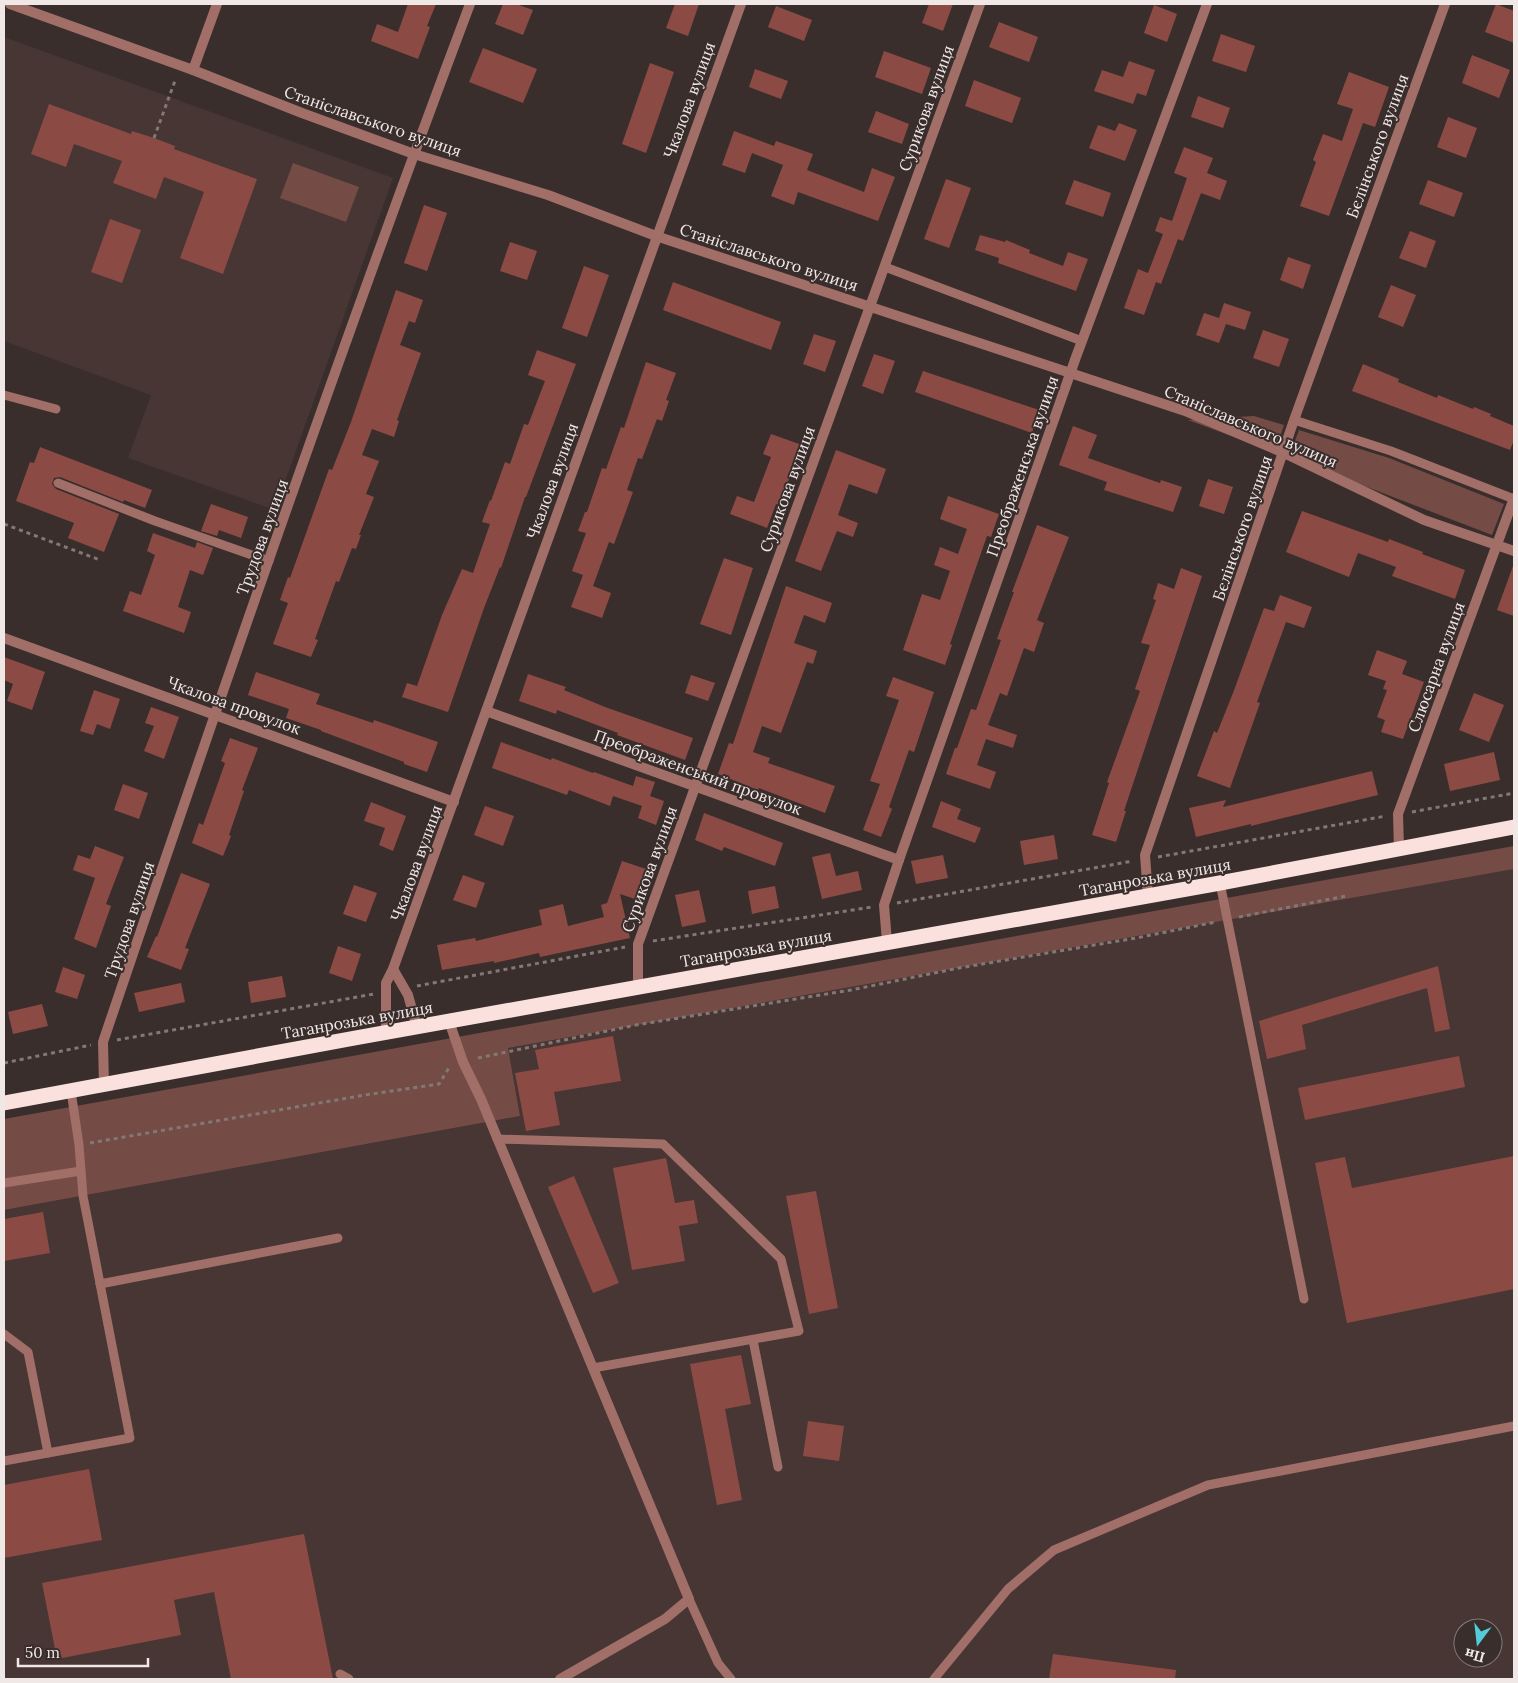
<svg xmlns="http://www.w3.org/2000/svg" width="1518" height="1683" viewBox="0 0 1518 1683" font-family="Lora,serif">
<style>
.built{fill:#473633;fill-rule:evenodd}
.green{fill:#754b46}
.building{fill:#8b4b44}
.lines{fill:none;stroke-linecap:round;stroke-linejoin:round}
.path{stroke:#827876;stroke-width:3;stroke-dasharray:4 4;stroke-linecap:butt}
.lane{stroke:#a16e68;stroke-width:9}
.street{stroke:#a16e68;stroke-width:10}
.highway{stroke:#fbe1dd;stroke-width:15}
.labels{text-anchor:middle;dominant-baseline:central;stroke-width:4;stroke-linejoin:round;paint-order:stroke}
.street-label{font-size:16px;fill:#f0e8e7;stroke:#392e2c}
</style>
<rect width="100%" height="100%" fill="#392e2c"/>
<g class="built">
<path d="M4,37L393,178L275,510L128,458L151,395L4,341Z"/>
<path d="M1514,869V1679H4V1210L520,1116L508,1048ZM1463,1628H1493V1658H1463Z"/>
</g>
<g class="green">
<path d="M293,163L359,187L346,222L280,198Z"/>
<path d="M1254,416L1284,425L1275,452L1188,420Z"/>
<path d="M1299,430L1389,458L1504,504L1492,535L1289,457Z"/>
<path d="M1514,846V869L508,1048L520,1116L4,1210V1119Z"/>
</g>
<g class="building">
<path d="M408,4H436L427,26L430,27L418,59L371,41L377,24L398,32Z"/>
<path d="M503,4H516L533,10L523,35L495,24Z"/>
<path d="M675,4H699L688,36L666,28Z"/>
<path d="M929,4H953L943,31L922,23Z"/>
<path d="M1496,4L1514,11V43L1485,32Z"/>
<path d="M1154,5L1177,14L1167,42L1144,33Z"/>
<path d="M776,6L812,20L804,41L768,27Z"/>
<path d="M999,22L1038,37L1029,62L989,47Z"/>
<path d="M1221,34L1255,46L1246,72L1212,61Z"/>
<path d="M483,48L537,69L523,103L469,82Z"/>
<path d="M884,51L931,68L922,94L875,77Z"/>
<path d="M1472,55L1510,70L1499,98L1462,83Z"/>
<path d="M1129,61L1155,70L1146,96L1137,93L1133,104L1094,91L1102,70L1123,77Z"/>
<path d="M650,63L674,72L646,153L622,144Z"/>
<path d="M755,69L788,81L781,99L749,87Z"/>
<path d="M1349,72L1389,87L1375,127L1363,123L1329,216L1300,206L1316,162L1313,160L1323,134L1342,141L1353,109L1337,104Z"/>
<path d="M974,80L1021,98L1012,123L965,106Z"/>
<path d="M1198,96L1230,108L1223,128L1191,117Z"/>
<path d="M49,104L131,134L132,131L154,138L175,146L174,149L257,179L223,274L180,258L204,192L164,177L156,199L113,183L122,161L74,144L66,167L31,154Z"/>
<path d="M876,111L909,124L902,144L868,132Z"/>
<path d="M1448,117L1477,128L1466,158L1437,147Z"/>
<path d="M1119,123L1137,130L1125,161L1089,148L1098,125L1115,131Z"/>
<path d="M734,131L774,146L776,141L813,154L807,170L864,192L872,168L895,177L878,221L798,192L794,205L771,196L783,165L752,153L745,173L722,165Z"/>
<path d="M1184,147L1213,158L1207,173L1227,181L1220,200L1201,193L1183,241L1178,239L1161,284L1156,282L1144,315L1124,308L1138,269L1148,273L1163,234L1155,231L1160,217L1172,221L1187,178L1174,173Z"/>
<path d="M946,179L971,188L949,248L924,239Z"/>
<path d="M1074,180L1111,193L1103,217L1065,204Z"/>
<path d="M1428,180L1463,193L1454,217L1419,204Z"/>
<path d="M424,205L447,213L427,271L404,263Z"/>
<path d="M110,219L141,230L122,283L91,272Z"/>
<path d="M1410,231L1436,241L1426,268L1399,258Z"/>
<path d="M980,235L1005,242L1006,240L1030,250L1029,253L1063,266L1068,252L1088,259L1076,291L998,263L999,258L975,250Z"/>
<path d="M510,242L537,251L527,280L500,271Z"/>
<path d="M1288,257L1311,265L1303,289L1280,280Z"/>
<path d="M584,266L609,275L587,337L562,328Z"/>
<path d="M673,282L781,322L771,350L663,310Z"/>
<path d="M1391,285L1416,295L1403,327L1378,317Z"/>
<path d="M396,290L423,300L415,323L409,321L400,345L421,353L397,420L399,421L394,437L372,429L362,455L379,461L366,494L374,497L359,535H361L356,549L352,548L339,582L336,581L315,639L318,640L311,657L273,644L288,603L280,600L288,577L290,578L329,469L332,470L351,422Z"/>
<path d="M1224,303L1251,312L1245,330L1226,324L1219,343L1196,335L1204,313L1219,318Z"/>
<path d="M1263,330L1289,339L1279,367L1253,358Z"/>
<path d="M814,334L836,341L825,372L803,364Z"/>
<path d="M537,350L576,364L526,497H525L501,568L500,567L484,608L448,712L402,697L407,683L417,686L442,615L462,569L473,573L490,524L482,522L490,500L491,501L505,462L510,464L524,424L528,425L545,381L528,375Z"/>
<path d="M874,354L895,361L883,394L862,386Z"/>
<path d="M646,362L676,373L666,400L669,401L662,421L657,419L642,459L638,458L627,490L633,492L614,544L609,542L593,586L611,593L602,618L571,607L583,575L572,571L586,533L578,531L585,512H587L602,468L606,469L621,427L624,428Z"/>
<path d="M1363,364L1399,379L1398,382L1437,398L1438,395L1473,409L1474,407L1491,414L1490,416L1514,426V440L1510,450L1352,391Z"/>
<path d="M923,371L1039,410L1032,433L915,392Z"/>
<path d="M1073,426L1097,435L1088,458L1160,483L1161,480L1182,487L1173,512L1104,490L1107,482L1059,465Z"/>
<path d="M771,434L802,445L779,505L776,504L767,528L730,514L737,496L754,502L771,457L763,454Z"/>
<path d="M40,447L152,490L145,508L124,500L123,502L60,477L54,478L52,484L56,489L119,514L104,552L68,538L74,523L16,501L30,462L34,463Z"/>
<path d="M836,450L886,469L877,494L849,484L838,515L858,523L853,537L837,531L821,571L795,561Z"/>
<path d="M1208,479L1233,487L1224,514L1199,506Z"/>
<path d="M948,496L999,514L991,537L987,536L972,579L950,644L952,645L945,665L903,650L922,594L940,600L950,571L934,565L940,547L958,554L967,529L940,519Z"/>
<path d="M211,504L248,517L241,538L219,530L217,536L201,531Z"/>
<path d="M1302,511L1388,542L1389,539L1423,552L1422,554L1465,570L1455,599L1392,576L1396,567L1358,553L1349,577L1286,552Z"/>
<path d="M1037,525L1069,537L1037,620L1044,623L1034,652L1024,648L1007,696L1000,693L988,725L1017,735L1013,748L986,739L977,765L996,772L990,789L946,774L955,748H957L971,709L976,710L1001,640L997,639L1014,592H1012Z"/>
<path d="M153,533L195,548L197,542L213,548L203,575L190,570L178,607L191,612L184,633L123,611L130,591L141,595L155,555L147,551Z"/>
<path d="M724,558L753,568L731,635L700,624Z"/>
<path d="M1513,566L1514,567V616L1497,610Z"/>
<path d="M1181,568L1202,576L1124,811H1126L1116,842L1092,835L1109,783L1107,782L1140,691L1135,689L1150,645L1141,643L1156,600L1153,599L1158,583L1174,589Z"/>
<path d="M786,586L832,603L825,623L804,615L794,643L817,651L813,664L807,662L781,733L762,726L753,752L770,758L768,763L835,786L825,813L759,788L758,790L718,774L729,743L733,744Z"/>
<path d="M1280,595L1312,607L1304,628L1286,622L1257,702L1260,703L1230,788L1197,776L1214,731L1217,733L1233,693L1264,608L1274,611Z"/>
<path d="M1377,650L1407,661L1402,674L1424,682L1403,739L1381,732L1385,720L1377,717L1387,690L1383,689L1386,681L1368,675Z"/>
<path d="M4,657L45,672L32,710L7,701L13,684L4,680Z"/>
<path d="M256,672L320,694L316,704L373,723L374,720L438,742L427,772L404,764V762L321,731V730L286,718L289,709L248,695Z"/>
<path d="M528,674L566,687L564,690L605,707L693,738L685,760L617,735L618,733L557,710L556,714L519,701Z"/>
<path d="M691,675L715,683L708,701L685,693Z"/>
<path d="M893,677L934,692L914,752L909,750L889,807L892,809L881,837L863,830L880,784L870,781L899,700L886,696Z"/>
<path d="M94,690L120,699L110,729L97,724L93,735L80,731Z"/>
<path d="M1474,693L1504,705L1489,742L1459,730Z"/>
<path d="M151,707L179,717L164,759L144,751L154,726L145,723Z"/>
<path d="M230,738L258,748L242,790L244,791L229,835L231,836L223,856L192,843L199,823L203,825L225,763L221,761Z"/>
<path d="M501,742L551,760L552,758L593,773L594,772L633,786L636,776L655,782L650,796L664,801L656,825L638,818L642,806L613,796L610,806L569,790L567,795L492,768Z"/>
<path d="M1494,752L1500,780L1450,791L1444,764Z"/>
<path d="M1372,771L1378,795L1251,826V824L1196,837L1189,808L1226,800L1223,807Z"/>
<path d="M123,784L148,793L139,819L114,810Z"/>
<path d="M941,801L961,809L957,819L981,828L975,843L932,827Z"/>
<path d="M371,802L406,816L393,851L379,845L385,828L364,821Z"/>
<path d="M485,806L514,816L503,846L474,835Z"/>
<path d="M704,813L783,843L775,866L724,847L722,851L695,840Z"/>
<path d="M1054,835L1058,859L1024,865L1020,841Z"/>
<path d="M95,846L124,857L106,904L111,906L96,948L74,939L95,878L73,870L78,855L90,859Z"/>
<path d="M830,853L836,876L858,871L862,890L822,899L812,857Z"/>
<path d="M943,855L948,878L916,884L911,861Z"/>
<path d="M622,861L646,869L635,899L620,894L630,938L540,957L539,953L494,963V961L442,970L437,945L475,938L476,941L542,925L539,910L563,904L568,926L604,917L601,905L607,903Z"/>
<path d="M181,873L210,884L185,948L189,949L181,970L147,957L156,936L157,937Z"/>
<path d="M463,875L485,883L476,908L453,900Z"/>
<path d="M354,885L377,893L366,922L343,914Z"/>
<path d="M775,886L779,908L752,914L748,891Z"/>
<path d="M699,890L706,922L682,927L675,895Z"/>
<path d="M338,946L361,954L352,981L329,973Z"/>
<path d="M1438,966L1450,1029L1435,1032L1427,988L1302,1025L1306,1049L1267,1059L1259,1021Z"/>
<path d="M63,967L85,975L77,999L55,992Z"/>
<path d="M282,976L286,997L251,1003L248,982Z"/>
<path d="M181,983L185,1002L139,1012L134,993Z"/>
<path d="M42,1004L48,1026L13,1034L8,1012Z"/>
<path d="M613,1036L621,1081L554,1092L560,1125L526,1131L515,1073L539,1069L535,1050Z"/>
<path d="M1459,1056L1465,1087L1305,1120L1298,1088Z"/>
<path d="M1514,1156V1289L1347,1323L1315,1163L1345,1157L1352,1188Z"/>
<path d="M666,1158L675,1203L694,1200L698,1223L679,1226L685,1261L632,1270L613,1168Z"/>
<path d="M574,1176L619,1283L593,1293L548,1187Z"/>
<path d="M816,1191L838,1308L809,1314L786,1196Z"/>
<path d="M43,1212L50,1253L4,1261V1219Z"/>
<path d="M741,1355L751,1404L725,1409L742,1500L717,1505L690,1364Z"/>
<path d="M808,1421L844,1426L839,1461L803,1456Z"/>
<path d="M89,1469L102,1540L4,1558V1485Z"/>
<path d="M304,1534L333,1679H231L214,1592L174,1600L181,1635L57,1659L42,1583Z"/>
<path d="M1053,1654L1176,1670L1175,1679H1049Z"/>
</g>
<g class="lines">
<g class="path">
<path d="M154,138L176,78"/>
<path d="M4,524L100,560"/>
<path d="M1412,812L1514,793"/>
<path d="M1158,857L1386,816"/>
<path d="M897,903L1133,861"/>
<path d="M1239,917L1346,896"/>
<path d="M653,941L872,907"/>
<path d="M417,986L625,947"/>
<path d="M117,1040L374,994"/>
<path d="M478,1058L636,1025L851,990L959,968L1136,938L1216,922"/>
<path d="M4,1063L91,1045"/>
<path d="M90,1143L365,1095L439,1084L450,1066"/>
</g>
<g class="lane">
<path d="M885,267L1082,341"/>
<path d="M4,395L56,409"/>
<path d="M1294,420L1391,451L1514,499"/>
<path d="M58,483L155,521L269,561"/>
<path d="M1220,883L1304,1299"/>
<path d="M497,1139L663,1144L781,1259L799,1331L593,1368"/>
<path d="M4,1183L81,1171"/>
<path d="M100,1284L338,1238"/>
<path d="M4,1334L28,1352L48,1453"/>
<path d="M753,1340L778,1467"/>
<path d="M4,1461L130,1438L83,1196L79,1145L71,1091"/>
<path d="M689,1599L718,1663L731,1679"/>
<path d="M340,1674L349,1679"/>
<path d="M934,1679L1008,1589L1054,1550L1208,1485L1514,1426"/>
</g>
<g class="street">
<path d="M10,4L193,70L302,113L414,154L548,195L656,236L1185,411L1284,453L1424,520L1514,551"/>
<path d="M193,70L217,4"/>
<path d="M4,638L454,802"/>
<path d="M486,711L899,860"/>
<path d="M1399,849L1398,814L1514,498"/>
<path d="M1148,896L1145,855L1294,420L1445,4"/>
<path d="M887,942L884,905L899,860L1076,357L1207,4"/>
<path d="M393,969L408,995L417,1027"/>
<path d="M638,987V944L980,4"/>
<path d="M449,1021L463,1062L481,1099L689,1599L665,1619L560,1679"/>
<path d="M386,1033V983L393,969L741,4"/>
<path d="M104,1085L103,1042C221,694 341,347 470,4"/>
</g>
<path class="highway" d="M4,1103L355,1038L1220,883L1514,827"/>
</g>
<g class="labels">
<g class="street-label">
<text transform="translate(689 100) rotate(-70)">Чкалова вулиця</text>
<text transform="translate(926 108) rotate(-70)">Сурикова вулиця</text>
<text transform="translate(373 121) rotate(19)">Станіславського вулиця</text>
<text transform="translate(1377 146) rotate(-70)">Бєлінського вулиця</text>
<text transform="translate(769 257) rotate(18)">Станіславського вулиця</text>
<text transform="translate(1251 426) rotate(23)">Станіславського вулиця</text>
<text transform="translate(1022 466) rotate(-71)">Преображенська вулиця</text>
<text transform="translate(552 481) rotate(-70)">Чкалова вулиця</text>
<text transform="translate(787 489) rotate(-70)">Сурикова вулиця</text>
<text transform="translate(1242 528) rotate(-71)">Бєлінського вулиця</text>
<text transform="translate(262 537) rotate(-70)">Трудова вулиця</text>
<text transform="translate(1436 667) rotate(-70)">Слюсарна вулиця</text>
<text transform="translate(234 705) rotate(20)">Чкалова провулок</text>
<text transform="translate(698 772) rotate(20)">Преображенський провулок</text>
<text transform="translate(416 863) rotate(-70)">Чкалова вулиця</text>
<text transform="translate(649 869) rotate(-70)">Сурикова вулиця</text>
<text transform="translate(1155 877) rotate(-10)">Таганрозька вулиця</text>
<text transform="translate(129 920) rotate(-71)">Трудова вулиця</text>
<text transform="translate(756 948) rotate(-10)">Таганрозька вулиця</text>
<text transform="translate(357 1020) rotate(-10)">Таганрозька вулиця</text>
</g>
</g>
<rect width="1518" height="1683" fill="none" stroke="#f0e8e7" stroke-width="10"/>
<g transform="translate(1478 1643) rotate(195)"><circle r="24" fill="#392e2c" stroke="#827877"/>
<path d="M0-4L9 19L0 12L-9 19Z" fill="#53cbda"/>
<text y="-8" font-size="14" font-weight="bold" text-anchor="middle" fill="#f0e8e7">Пн</text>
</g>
<path d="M18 1658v8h130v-8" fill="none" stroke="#f0e8e7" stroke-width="2.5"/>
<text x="25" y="1658" font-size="15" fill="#f0e8e7" stroke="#392e2c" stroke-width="4" paint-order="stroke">50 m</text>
</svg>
